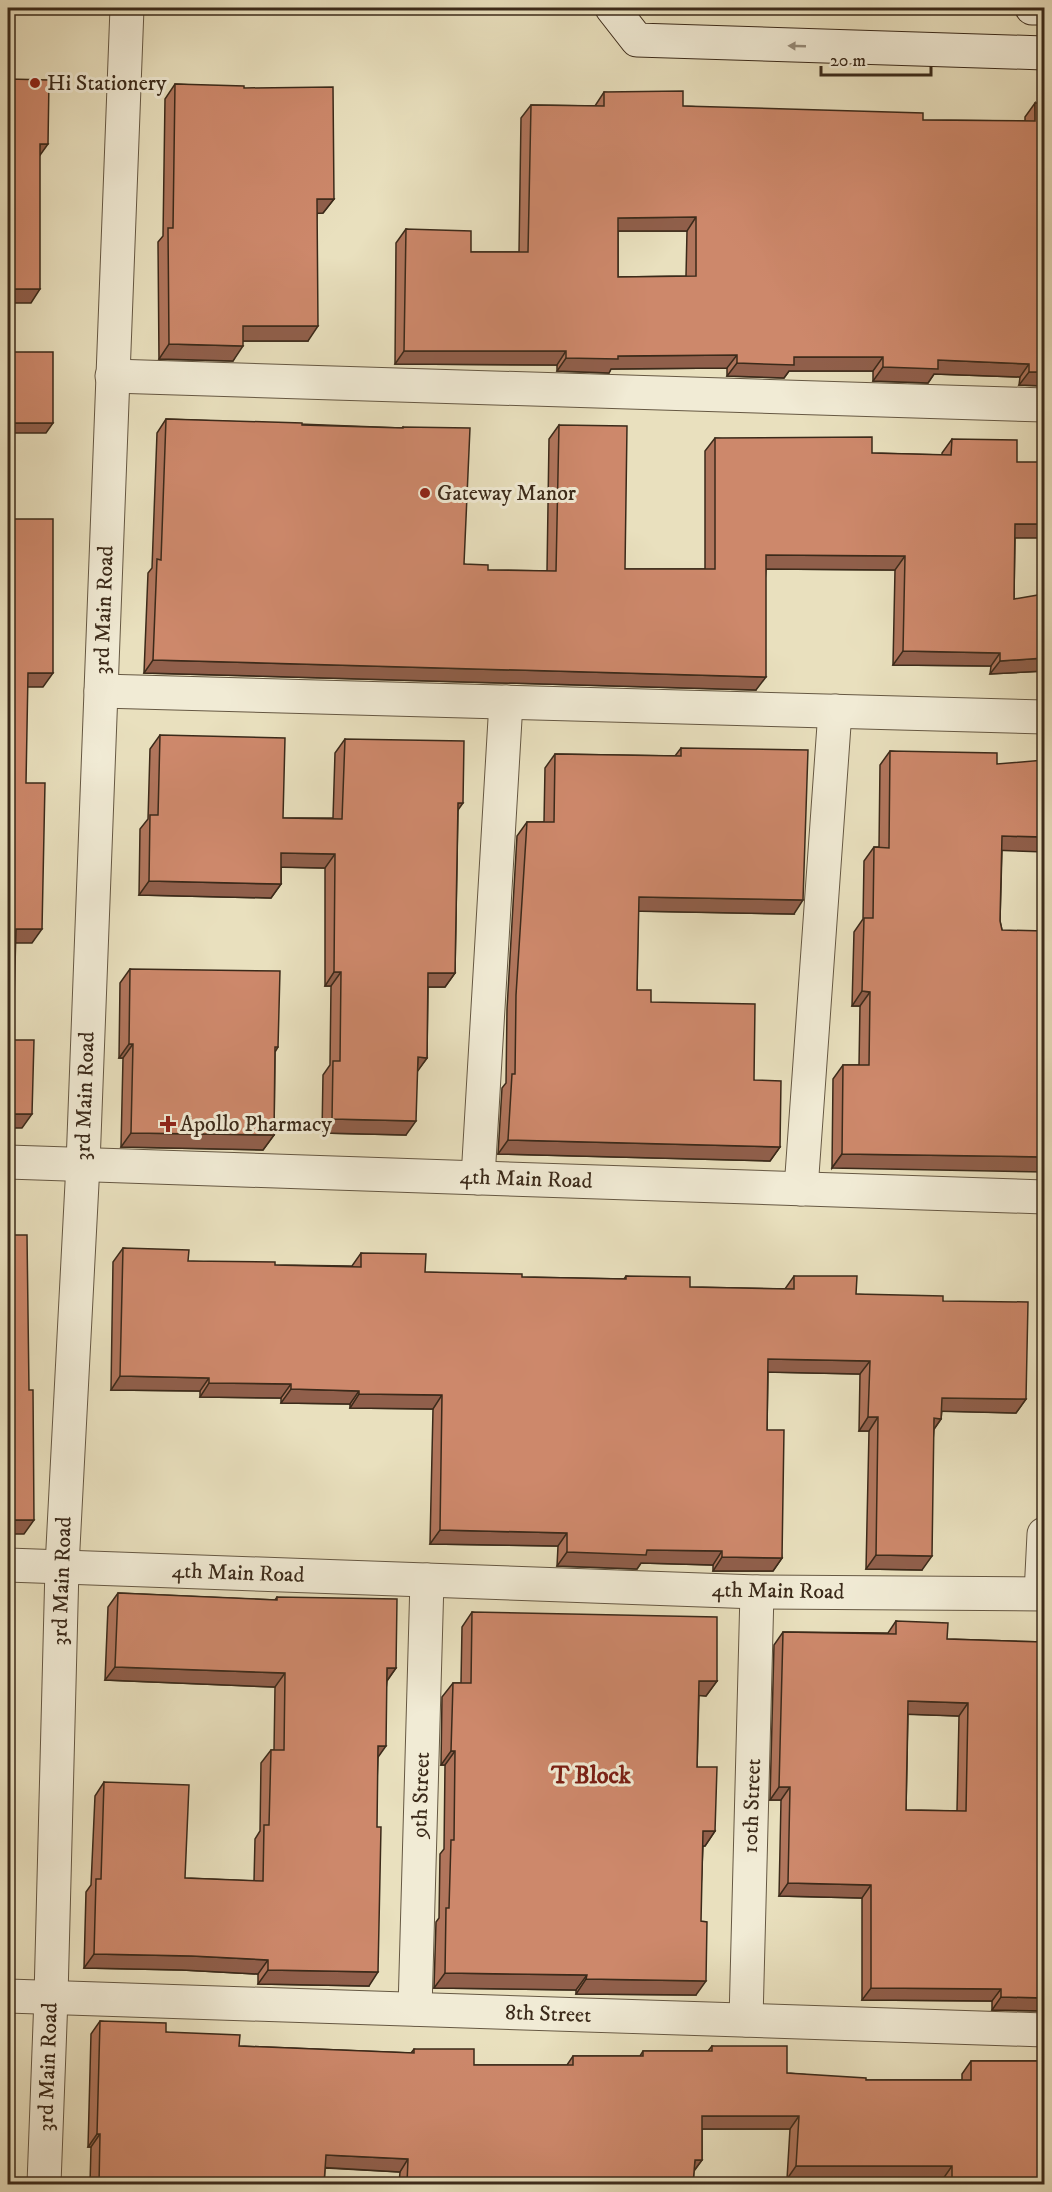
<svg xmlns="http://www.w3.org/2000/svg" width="1052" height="2192" viewBox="0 0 1052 2192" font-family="'IM FELL DW Pica',serif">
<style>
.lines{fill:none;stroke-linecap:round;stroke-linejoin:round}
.street-casing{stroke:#665843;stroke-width:35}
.secondary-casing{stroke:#3b2a1a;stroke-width:35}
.street{stroke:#f1ebd5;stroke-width:33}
.secondary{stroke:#f1ebd5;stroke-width:33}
.wall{fill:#b0755c;stroke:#3b2a1a;stroke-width:1.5;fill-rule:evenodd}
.shaded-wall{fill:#905f4b;stroke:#3b2a1a;stroke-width:1.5}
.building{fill:#cd886b;stroke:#3b2a1a;stroke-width:1.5;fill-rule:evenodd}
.oneway{fill:#968a78}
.poi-dot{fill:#8f2418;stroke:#f1ebd5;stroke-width:2}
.labels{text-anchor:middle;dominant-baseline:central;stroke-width:6;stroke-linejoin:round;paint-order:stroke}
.poi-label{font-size:22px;fill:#3b2a1a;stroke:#f1ebd5;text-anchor:start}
.street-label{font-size:22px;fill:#3b2a1a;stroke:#f1ebd5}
.neighbourhood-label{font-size:24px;font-weight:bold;fill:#7a1f14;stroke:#f1ebd5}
</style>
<rect width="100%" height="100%" fill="#e9e0be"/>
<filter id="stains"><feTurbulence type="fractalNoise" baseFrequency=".00333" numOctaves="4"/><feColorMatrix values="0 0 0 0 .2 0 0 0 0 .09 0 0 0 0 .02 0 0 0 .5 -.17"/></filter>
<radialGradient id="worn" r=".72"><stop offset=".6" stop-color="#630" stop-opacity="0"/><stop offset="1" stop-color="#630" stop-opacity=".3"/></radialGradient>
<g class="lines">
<defs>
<g id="street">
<path d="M112,376L1044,405"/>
<path d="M101,691L1044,717"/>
<path d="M8,1162L1044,1197"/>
<path d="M478,1178L506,702"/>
<path d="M801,1189L835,711"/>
<path d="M8,1565L757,1592L1044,1594"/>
<path d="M1041,1594L1044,1534"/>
<path d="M8,1996L1044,2030"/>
<path d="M415,2009L427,1580"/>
<path d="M746,2020L757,1592"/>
<path d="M44,2184L51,1997L62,1567L83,1164L127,8"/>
</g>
<g id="secondary">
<path d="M612,8L637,40L1044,53"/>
<path d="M1032,8H1044"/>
</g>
</defs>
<use href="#street" class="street-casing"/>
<use href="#secondary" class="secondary-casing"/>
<use href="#street" class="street"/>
<use href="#secondary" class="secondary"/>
</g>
<g class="wall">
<path d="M175,84L244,88L334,199L323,213H317L308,341H243L233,361L159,359L158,242L163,236L165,99Z"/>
<path d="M604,92L683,106L923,120L1025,121V117L1035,103L1044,386L1019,385L1020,377L934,374L928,383L873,381V371H789L784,378L727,376V368L611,369L609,373L557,371V365L395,364L396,243L406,229L471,252H519L521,118L531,105L595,106ZM618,231H687L686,276L618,277Z"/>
<path d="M166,419L402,428L403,427L464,564L488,570L547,571L549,439L559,425L625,569H705V451L715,438L872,453L942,455V453L952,439L1015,538L1014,599L1044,671L990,674L991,666L893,665L895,570L766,569L756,690L144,673L148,573L152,568L157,433Z"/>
<path d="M160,735L283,818H333L335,753L345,739L458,810L455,973L445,987H428L427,1058L417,1071L406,1135L322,1133L323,1075L330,1065L331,986H325V868L281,867V884L271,898L139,895L140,829L148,819L150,749Z"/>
<path d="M681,748L794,914L638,911L637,990L651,1002L754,1080L780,1147L770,1161L498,1154L502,1088L506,1083L507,1009L517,836L527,822H544L545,768L555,754L675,756Z"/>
<path d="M890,751L997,764L1002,850L1000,921L1002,930L832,1168L833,1079L843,1065H859L860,1006H852L854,932L863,919L864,861L874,847H879L880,765Z"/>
<path d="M130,969L278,1047L275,1052L274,1135L263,1150L121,1147L123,1058H119L120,983Z"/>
<path d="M123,1248L188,1261L275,1265L352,1266L361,1253L425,1272L522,1277L624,1279L626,1276L690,1287L785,1289L794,1276L856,1294L943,1301L1026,1399L1016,1413L942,1411L941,1419L934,1429L922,1570L866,1569L869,1431H859L860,1374L768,1372L767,1430L782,1558L773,1571H713V1565L641,1563L637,1569L557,1566L558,1546L430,1544L433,1409L350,1408V1404L281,1403V1398L200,1397V1391L111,1390L113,1262Z"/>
<path d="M118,1593L275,1600L277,1597L396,1668L387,1681L378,1757L369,1986L258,1984V1974L182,1970L84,1968L86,1892L91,1885L95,1796L104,1782L185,1878L254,1881L255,1839L260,1831L261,1763L271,1750H274L275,1687L105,1680L108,1607Z"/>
<path d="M472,1612L717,1681L706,1696L699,1695L697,1767L715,1831L705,1846H703L696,1995L576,1994V1990L434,1988L436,1922L439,1918L440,1854L444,1849L445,1765H441L442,1697L453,1683H461L462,1627Z"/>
<path d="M896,1621L947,1639L1044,1642V2011L992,2010V2001L862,2000V1898L779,1896L781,1800H770L774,1645L783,1632L888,1633ZM908,1714L959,1716L957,1811L906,1810Z"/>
<path d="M100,2021L166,2032L239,2046L411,2053L414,2049L474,2065H567L573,2056H640L643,2051H708L712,2046L787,2073L866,2080H962V2074L971,2061H1041V2049L1044,2043V2184H943V2179H787L790,2129H702V2160L694,2171L693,2184H399L400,2172L325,2168L324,2184H90L91,2147H88L91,2034Z"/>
</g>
<g class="shaded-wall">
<path d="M40,144H48L38,158Z"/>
<path d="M317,199H334L323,213L307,214Z"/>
<path d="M696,217L687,231H608L618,218Z"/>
<path d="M8,289H40L31,303H8Z"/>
<path d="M243,326H318L308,341H233Z"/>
<path d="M169,344L243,346L233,361L159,359Z"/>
<path d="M404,351H566L557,365L395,364Z"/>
<path d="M737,355L727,368L611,369L609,373L557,371L566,358L618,356Z"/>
<path d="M794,357H883L873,371H789L784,378L727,376L737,363Z"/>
<path d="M938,360L1029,364L1020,377L934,374L928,383L873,381L883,367Z"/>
<path d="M1029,372H1044V386L1019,385Z"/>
<path d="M8,423H53L46,433H8Z"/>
<path d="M1015,524H1044V538H1006Z"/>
<path d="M766,555L905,556L895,570L756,569Z"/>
<path d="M903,651L1000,653L991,666L893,665Z"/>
<path d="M1044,658V671L990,674L1000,661Z"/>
<path d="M153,660L766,677L756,690L144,673Z"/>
<path d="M28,673H53L43,687H19Z"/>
<path d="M458,803H463L453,817Z"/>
<path d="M1002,836L1044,837V852L992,850Z"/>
<path d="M281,853L335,854L325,868L271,867Z"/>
<path d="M149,881L281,884L271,898L139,895Z"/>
<path d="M639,897L803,900L794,914L629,911Z"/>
<path d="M16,929H42L32,943H8Z"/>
<path d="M334,972H341L331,986H325Z"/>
<path d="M428,973H455L445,987H419Z"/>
<path d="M862,991L870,992L860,1006H852Z"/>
<path d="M129,1044H133L123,1058H119Z"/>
<path d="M418,1057L427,1058L417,1072Z"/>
<path d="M8,1114H32L22,1128H8Z"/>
<path d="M332,1119L416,1121L406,1135L322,1133Z"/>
<path d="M131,1133L274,1135L263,1150L121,1147Z"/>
<path d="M508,1140L780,1147L770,1161L498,1154Z"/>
<path d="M842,1154L1044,1157V1172L832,1168Z"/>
<path d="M768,1359L870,1361L860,1374L758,1372Z"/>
<path d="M120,1376L209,1378L200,1391L111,1390Z"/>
<path d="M209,1383L291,1384L281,1398L200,1397Z"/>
<path d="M291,1389L359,1391L350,1404L281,1403Z"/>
<path d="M359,1394L442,1395L433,1409L350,1408Z"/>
<path d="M942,1398L1026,1399L1016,1413L932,1411Z"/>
<path d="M868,1417H878L869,1431H859Z"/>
<path d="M934,1418L941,1419L932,1432Z"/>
<path d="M8,1520H34L24,1534H8Z"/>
<path d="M440,1530L567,1533L558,1546L430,1544Z"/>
<path d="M647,1550L722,1551L713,1565L641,1563L637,1569L557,1566L567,1552Z"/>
<path d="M876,1555L932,1556L922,1570L866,1569Z"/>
<path d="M722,1557L782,1558L773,1571H713Z"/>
<path d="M115,1667L285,1673L275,1687L105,1680Z"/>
<path d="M387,1668H396L386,1682Z"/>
<path d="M699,1681H717L706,1696L689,1695Z"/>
<path d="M908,1701L968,1703L959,1716L899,1714Z"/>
<path d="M378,1746H386L376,1760Z"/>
<path d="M451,1751H455L445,1765H441Z"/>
<path d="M779,1787H790L781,1800H770Z"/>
<path d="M703,1831H715L705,1846H693Z"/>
<path d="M788,1883L871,1885L862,1898L779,1896Z"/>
<path d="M94,1954L192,1956L268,1960L258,1974L182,1970L84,1968Z"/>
<path d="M268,1970L378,1972L369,1986L258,1984Z"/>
<path d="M445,1973L587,1975L576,1990L434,1988Z"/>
<path d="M586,1979L706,1981L696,1995L576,1994Z"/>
<path d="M871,1988L1001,1989L992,2001L862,2000Z"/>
<path d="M1001,1997L1044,1998V2011L992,2010Z"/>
<path d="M702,2116H799L790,2129H693Z"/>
<path d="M97,2134H100L91,2147H88Z"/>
<path d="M326,2155L408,2159L400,2172L317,2167Z"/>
<path d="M695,2160H702L693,2172Z"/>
<path d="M796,2166H952L943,2179H787Z"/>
</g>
<g class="building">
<path d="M8,79L49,80L48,144H40V289H8Z"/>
<path d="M175,84L244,86V88L333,87L334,199H317L318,326H243V346L169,344L168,228H173Z"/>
<path d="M683,91V106L923,113V120L1035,121V103H1044V372H1029V364L938,360V369L883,367V357H794V365L737,363V355L618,356V359L566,358V351H404L406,229L471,231V252H528L531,105L604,106V92ZM696,217V276L618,277V218Z"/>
<rect x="8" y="352" width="45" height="71"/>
<path d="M166,419L302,423V425L403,428V427L470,428L464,564L488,565V570L556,571L559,425L627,426L625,569H715V438L872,437V453L951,455L952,439L1017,440V462H1044V524H1015L1014,599L1044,594V658L1000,661V653L903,651L905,556L766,555V677L153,660L157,559L161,560Z"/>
<path d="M8,519H53V673H28L26,783H45L42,929H16L13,1040H34L32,1114H8Z"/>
<path d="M160,735L285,738L283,818L342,819L345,739L464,741L463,803H458L455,973H428L427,1058L418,1057L416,1121L332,1119L333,1061H340L341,972H334L335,854L281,853V884L149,881L150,815H158Z"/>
<path d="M681,748L808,750L803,900L639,897L637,990H651V1002L755,1004L754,1080L781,1081L780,1147L508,1140L512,1074H515L516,995L527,822H554L555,754L681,756Z"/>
<path d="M890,751L997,753V764L1044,760V837L1002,836L1000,921L1002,930L1044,931V1157L842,1154L843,1065H869L870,992L862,991L864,918H873L874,847L889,848Z"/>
<path d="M130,969L280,971L278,1047H275L274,1135L131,1133L133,1044H129Z"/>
<path d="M8,1235H27L29,1390H33L34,1520H8Z"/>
<path d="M123,1248L189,1250L188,1261L275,1262V1265L361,1267V1253L426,1254L425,1272L522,1274V1277L626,1279V1276L690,1277V1287L794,1289V1276H857L856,1294L943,1296V1301L1028,1302L1026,1399L942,1398L941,1419L934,1418L932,1556L876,1555L878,1417H868L870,1361L768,1359L767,1430H784L782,1558L722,1557V1551L647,1550L646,1555L567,1552V1533L440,1530L442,1395L359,1394V1391L291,1389V1384L209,1383V1378L120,1376Z"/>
<path d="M118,1593L277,1600V1597L397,1599L396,1668H387L386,1746H378L377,1827H381L378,1972L268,1970V1960L192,1956L94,1954L96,1879H101L104,1782L189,1785L185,1878L263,1881L264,1825H269L271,1750H284L285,1673L115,1667Z"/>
<path d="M472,1612L717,1617V1681H699L697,1767H717L715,1831H703L701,1921L707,1922L706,1981L586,1979L587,1975L445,1973L446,1908H449L451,1840H454L455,1751H451L453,1683H471Z"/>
<path d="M896,1621L948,1623L947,1639L1044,1642V1998L1001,1997V1989L871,1988V1885L788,1883L790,1787H779L783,1632L896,1634ZM908,1701L968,1703L966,1811L906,1810Z"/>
<path d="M100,2021L166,2023V2032L240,2035L239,2046L414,2053V2049H474V2065H573V2056H643V2051H712V2046H787V2073L866,2078V2080H971V2061H1044V2184H952V2166H796L799,2116H702V2160H695L693,2184H407L408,2159L326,2155L324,2184H99L100,2134H97Z"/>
</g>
<defs><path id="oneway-solid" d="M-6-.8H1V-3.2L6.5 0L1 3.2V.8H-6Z" transform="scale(1.5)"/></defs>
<use class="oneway" href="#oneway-solid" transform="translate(797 46) rotate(-178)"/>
<g class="poi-dot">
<circle cx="35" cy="83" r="6"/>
<circle cx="425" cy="493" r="6"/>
<path d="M165 1115h6v6h6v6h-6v6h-6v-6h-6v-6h6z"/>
</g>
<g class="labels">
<g class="poi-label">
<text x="47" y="83">Hi Stationery</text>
<text x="437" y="493">Gateway Manor</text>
<text x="180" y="1124">Apollo Pharmacy</text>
</g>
<g class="street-label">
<text transform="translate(104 610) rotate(-88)">3rd Main Road</text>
<text transform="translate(85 1096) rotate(-88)">3rd Main Road</text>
<text transform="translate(526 1179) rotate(2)">4th Main Road</text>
<text transform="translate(238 1573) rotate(2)">4th Main Road</text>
<text transform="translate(62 1581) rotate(-88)">3rd Main Road</text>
<text transform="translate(778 1591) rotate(1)">4th Main Road</text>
<text transform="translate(421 1795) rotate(-88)">9th Street</text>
<text transform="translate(752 1806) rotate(-88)">10th Street</text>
<text transform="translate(548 2014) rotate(2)">8th Street</text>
<text transform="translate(48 2067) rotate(-88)">3rd Main Road</text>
</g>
<g class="neighbourhood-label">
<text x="591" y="1776">T Block</text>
</g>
</g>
<rect width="1052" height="2192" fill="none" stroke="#e9e0be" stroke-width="30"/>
<rect x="9" y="9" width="1034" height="2174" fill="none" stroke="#3b2a1a" stroke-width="3"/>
<rect x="15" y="15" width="1022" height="2162" fill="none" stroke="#3b2a1a" stroke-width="1.5"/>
<path d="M821 66v9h110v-9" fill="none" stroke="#3b2a1a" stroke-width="3"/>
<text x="830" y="66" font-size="18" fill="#3b2a1a" stroke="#f1ebd5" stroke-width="4.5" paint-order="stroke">20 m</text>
<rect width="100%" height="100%" filter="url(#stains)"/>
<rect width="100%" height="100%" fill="url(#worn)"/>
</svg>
